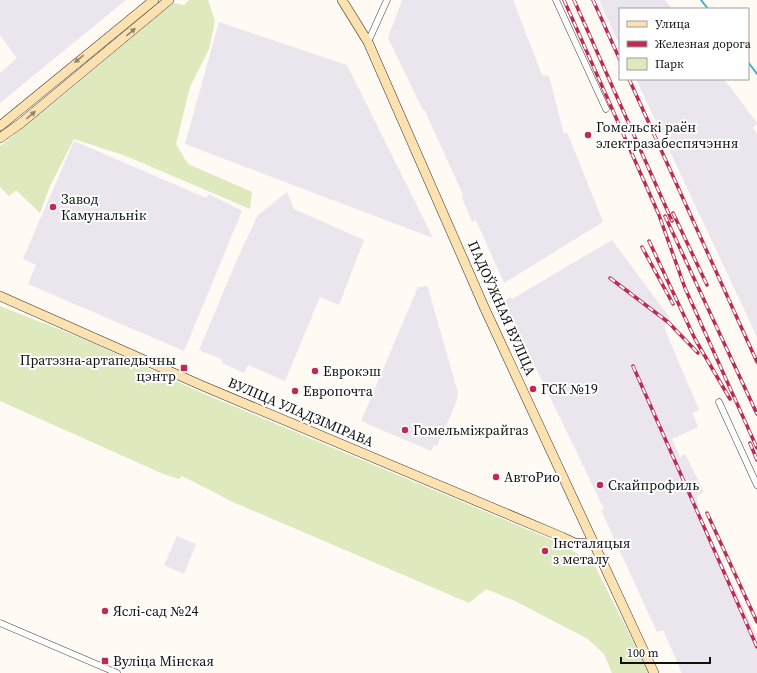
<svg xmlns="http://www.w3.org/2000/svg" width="757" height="673" viewBox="0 0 757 673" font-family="'Source Serif 4',serif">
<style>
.industrial{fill:#ebe5ee}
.green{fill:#dee9bd}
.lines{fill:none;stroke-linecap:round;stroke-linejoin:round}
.stream{stroke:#42b4ca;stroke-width:2}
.minor-casing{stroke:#434343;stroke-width:7}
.secondary-casing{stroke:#323232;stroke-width:10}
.minor{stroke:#fff;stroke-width:6}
.secondary{stroke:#fce2b0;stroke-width:9}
.rail-casing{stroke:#bd2b55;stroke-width:3.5}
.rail{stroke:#fff;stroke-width:2;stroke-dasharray:6;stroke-linecap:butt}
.oneway{fill:#928468}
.poi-dot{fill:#bd2b55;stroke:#fff;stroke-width:1.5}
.labels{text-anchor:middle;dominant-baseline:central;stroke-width:4;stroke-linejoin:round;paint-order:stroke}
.poi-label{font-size:14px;fill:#101010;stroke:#fff;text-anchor:start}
.street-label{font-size:14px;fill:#101010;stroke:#fff}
</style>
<rect width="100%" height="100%" fill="#fffaf3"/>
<g class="industrial">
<path d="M0,0H126L0,103V73L17,58L0,35Z"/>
<path d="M402,0H513L542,75L549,76L564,134L567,132L603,222L504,283L476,220L472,222L462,198L463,195L429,120L425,110H423L388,38Z"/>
<path d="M599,0H665L672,9H620V46Z"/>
<path d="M219,22L347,65L433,238L185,144Z"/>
<path d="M636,79H724L757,123L753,128L757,134V337Z"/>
<path d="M74,141L206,198L209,194L242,211L184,351L28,284L36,265L23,259Z"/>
<path d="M287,192L294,209L364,240L339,305L320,297L285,381L248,365L244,373L222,363L223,360L199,350L238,257L258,215Z"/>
<path d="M612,240L670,318L664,327L699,410L693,413L698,427L672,439L680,457L685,454L704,492L697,496L698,510L757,637V673H682L663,630L657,632L601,510L604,509L505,304L506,300L510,297L512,299Z"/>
<path d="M426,286L428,288L458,393L456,403L437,446L434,445L431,451L361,421L418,287Z"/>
<path d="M177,536L196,544L184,574L164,565Z"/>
</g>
<g class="green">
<path d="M189,0H208L215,21L209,49L190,87L176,144L188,164L252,192L250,209L126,156L74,139L50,186L40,213L16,190L9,196L0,187V146L60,98L173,3L184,5Z"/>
<path d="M0,306L86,340L200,392L560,543L584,558L596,568L649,673H612L604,654L588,639L513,600L486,589L469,603L235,503L182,476L179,479L161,473L0,401Z"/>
</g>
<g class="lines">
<g class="stream">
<path d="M701,0L708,9"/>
<path d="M748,62L757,74"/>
</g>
<defs>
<g id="minor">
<path d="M556,0L606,109"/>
<path d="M368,42L387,0"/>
<path d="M719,402L757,485"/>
<path d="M0,623L117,673"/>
</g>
<g id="secondary">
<path d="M342,0L368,42L485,309L654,673"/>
<path d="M0,126L154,0"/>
<path d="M0,138L21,123L169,0"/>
<path d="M0,296L203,386L562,537L575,543L594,544"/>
</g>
</defs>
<use href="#minor" class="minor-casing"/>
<use href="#secondary" class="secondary-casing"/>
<use href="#minor" class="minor"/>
<use href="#secondary" class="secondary"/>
<defs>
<g id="rail">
<path d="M564,0L659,215L685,288L757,448"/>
<path d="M574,0L672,221"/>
<path d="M593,0L620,60"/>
<path d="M629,79L757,362"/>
<path d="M673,213L707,285"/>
<path d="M665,216L757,414"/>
<path d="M649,241L695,339L730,399"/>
<path d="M642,247L673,304"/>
<path d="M610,278L668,322L698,353"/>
<path d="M633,366L757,647"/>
<path d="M750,443L757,460"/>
<path d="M707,513L757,622"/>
</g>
</defs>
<use href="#rail" class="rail-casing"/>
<use href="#rail" class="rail"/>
</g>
<defs><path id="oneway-solid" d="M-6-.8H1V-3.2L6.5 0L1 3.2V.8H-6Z"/></defs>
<g class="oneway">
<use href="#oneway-solid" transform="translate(131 32) rotate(-40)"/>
<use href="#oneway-solid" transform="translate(79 59) rotate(141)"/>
<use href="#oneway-solid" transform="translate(31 115) rotate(-40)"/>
</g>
<g class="poi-dot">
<circle cx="588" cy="135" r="4"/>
<circle cx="53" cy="207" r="4"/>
<rect x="180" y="364" width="8" height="8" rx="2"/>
<circle cx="315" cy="371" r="4"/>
<circle cx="533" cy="389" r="4"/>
<circle cx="295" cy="391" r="4"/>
<circle cx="405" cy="430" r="4"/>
<circle cx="496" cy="477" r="4"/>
<circle cx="600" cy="485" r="4"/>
<circle cx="545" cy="551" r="4"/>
<circle cx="105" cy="611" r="4"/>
<rect x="101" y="657" width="8" height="8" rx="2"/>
</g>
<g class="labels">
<g class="poi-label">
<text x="596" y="127">Гомельскі раён<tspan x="596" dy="16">электразабеспячэння</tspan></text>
<text x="61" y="199">Завод<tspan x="61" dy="16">Камунальнік</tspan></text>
<text x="176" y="360" text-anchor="end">Пратэзна-артапедычны<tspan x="176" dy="16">цэнтр</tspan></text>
<text x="323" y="371">Еврокэш</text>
<text x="541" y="389">ГСК №19</text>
<text x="303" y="391">Европочта</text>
<text x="413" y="430">Гомельміжрайгаз</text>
<text x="504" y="477">АвтоРио</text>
<text x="608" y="485">Скайпрофиль</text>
<text x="553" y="543">Інсталяцыя<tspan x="553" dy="16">з металу</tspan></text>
<text x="113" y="611">Яслі-сад №24</text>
<text x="113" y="661">Вуліца Мінская</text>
</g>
<g class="street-label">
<text transform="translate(502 308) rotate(66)">ПАДОЎЖНАЯ ВУЛІЦА</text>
<text transform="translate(301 412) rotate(23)">ВУЛІЦА УЛАДЗІМІРАВА</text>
</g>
</g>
<rect x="619" y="8" width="130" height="72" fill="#ffffff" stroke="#9f9f9f"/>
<rect x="627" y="21" width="20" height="6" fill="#fce2b0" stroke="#9f9f9f"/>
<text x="655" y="28" font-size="12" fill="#101010">Улица</text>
<rect x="627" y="41" width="20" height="6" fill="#bd2b55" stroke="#9f9f9f"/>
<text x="655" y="48" font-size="12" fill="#101010">Железная дорога</text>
<rect x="627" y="58" width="20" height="12" fill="#dee9bd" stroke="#9f9f9f"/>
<text x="655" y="68" font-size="12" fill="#101010">Парк</text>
<path d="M621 657v6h89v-6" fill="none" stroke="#101010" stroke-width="2"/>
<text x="627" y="657" font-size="12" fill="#101010" stroke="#ffffff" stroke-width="3" paint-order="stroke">100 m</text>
</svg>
